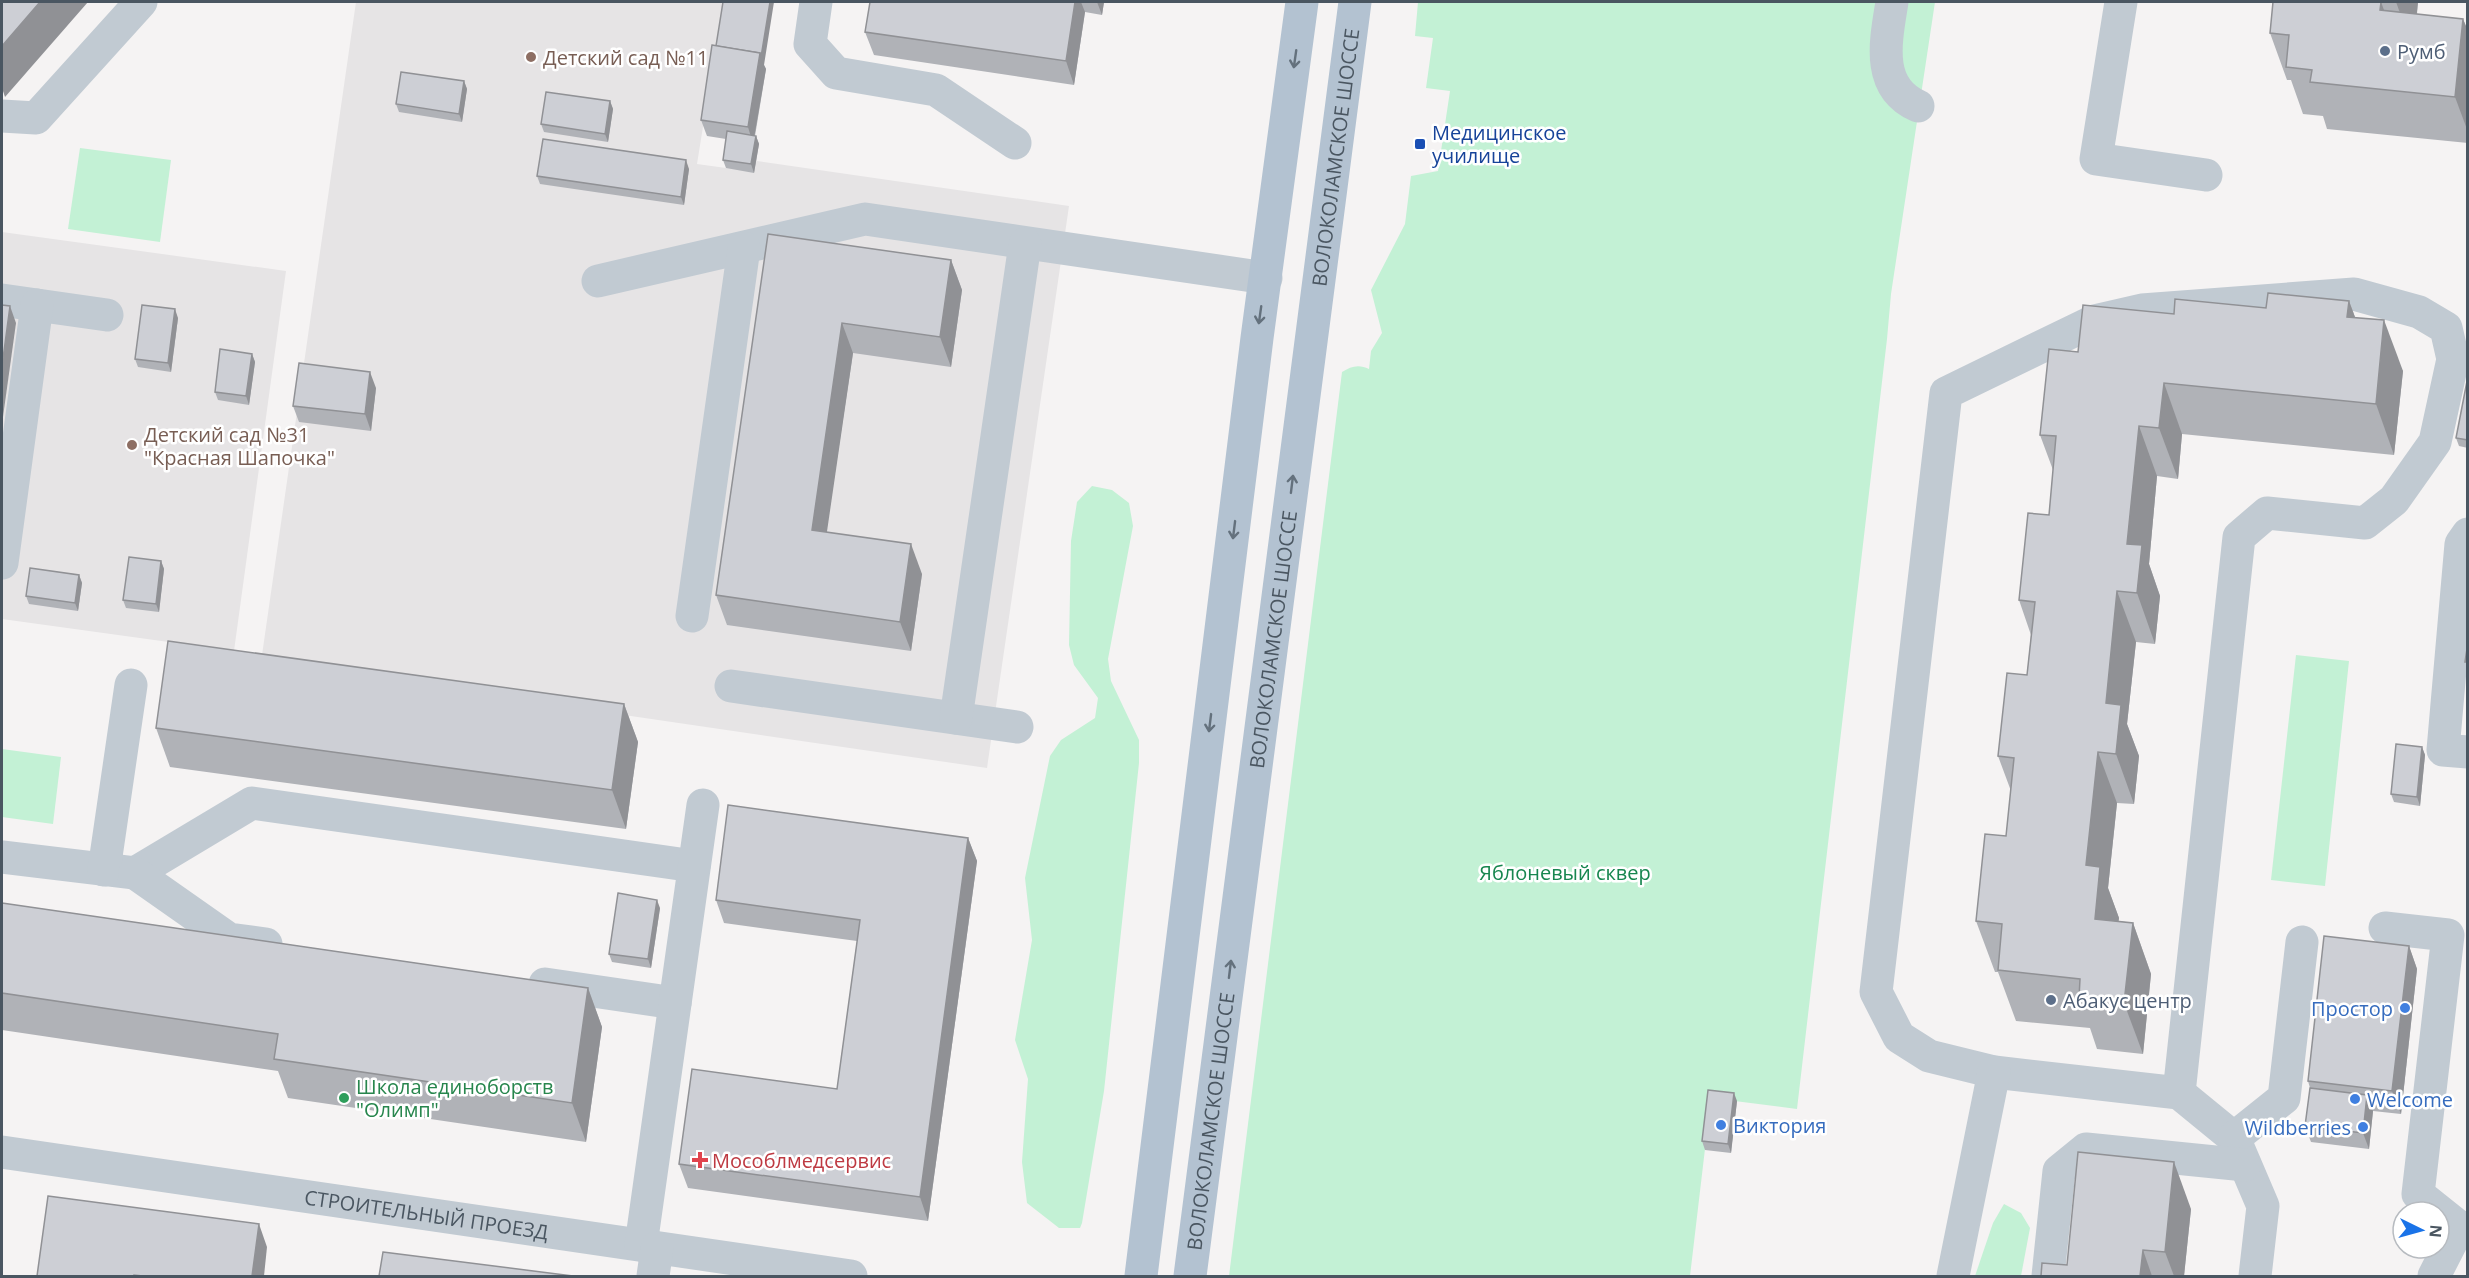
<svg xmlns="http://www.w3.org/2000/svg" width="2469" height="1278" viewBox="0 0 2469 1278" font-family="'Open Sans',sans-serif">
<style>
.education{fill:#e6e4e5}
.green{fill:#c3f1d5}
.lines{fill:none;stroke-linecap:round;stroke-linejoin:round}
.minor{stroke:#c1cad2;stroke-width:33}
.major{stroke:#b3c2d1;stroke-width:33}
.wall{fill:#b0b2b7}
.shaded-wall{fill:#909195}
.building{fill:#cdcfd5;stroke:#909195;stroke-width:1.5}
.oneway{stroke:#64717d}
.service-dot{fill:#5c6f8a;stroke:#fff;stroke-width:2}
.education-dot{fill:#8d6e63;stroke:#fff;stroke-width:2}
.transit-dot{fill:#1a4fb4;stroke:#fff;stroke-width:2}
.shop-dot{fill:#3f7fe0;stroke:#fff;stroke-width:2}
.leisure-dot{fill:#2e9e5b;stroke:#fff;stroke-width:2}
.health-dot{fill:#e0444e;stroke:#fff;stroke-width:2}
.labels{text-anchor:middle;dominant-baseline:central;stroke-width:5;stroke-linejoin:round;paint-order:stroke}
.service-label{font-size:20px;fill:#4e5e75;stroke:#fff;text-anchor:start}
.education-label{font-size:20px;fill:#785e54;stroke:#fff;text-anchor:start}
.transit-label{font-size:20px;fill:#164399;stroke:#fff;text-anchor:start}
.street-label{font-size:20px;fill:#4a5661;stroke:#fff}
.park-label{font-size:20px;fill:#17864f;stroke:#fff}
.shop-label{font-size:20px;fill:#366cbe;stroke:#fff;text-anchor:end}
.leisure-label{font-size:20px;fill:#27864d;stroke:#fff;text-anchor:start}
.health-label{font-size:20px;fill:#be3a42;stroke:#fff;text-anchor:start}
</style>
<rect width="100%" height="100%" fill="#f5f3f3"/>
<g class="education">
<path d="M356,2H723L697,164L726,168L730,139L757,161L1069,206L987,768L261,662Z"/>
<path d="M2,232L286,271L234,651L2,619Z"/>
</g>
<g class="green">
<path d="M1418,2H1935L1891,294L1887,339L1797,1109L1711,1098L1690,1276H1229L1342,372C1351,366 1359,364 1369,369L1371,351L1382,333L1371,290L1405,224L1411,176L1438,171L1450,91L1426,88L1433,38L1415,36Z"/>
<path d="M80,148L171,160L160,242L68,229Z"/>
<path d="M1092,486L1112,490L1129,503L1133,526L1108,659L1111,681L1139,740V763L1104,1091L1082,1223L1080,1228H1059L1027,1203L1022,1162L1028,1079L1015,1040L1032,940L1025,878L1050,756L1061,740L1095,718L1098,698L1074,665L1069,645L1071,541L1077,502Z"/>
<path d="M2296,655L2349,661L2325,886L2271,880Z"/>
<path d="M2,749L61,757L53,824L2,817Z"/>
<path d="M2004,1204L2021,1213L2030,1228L2021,1276H1975L1993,1223Z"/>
</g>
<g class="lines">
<g class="minor">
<path d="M816,2L810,44L836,73L936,90L1015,143"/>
<path d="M1892,2C1886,40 1875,87 1918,106"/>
<path d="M2121,2L2096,159L2206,175"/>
<path d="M2,116L36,118L141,2"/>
<path d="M598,281L865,219L1266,278"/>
<path d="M2,300L107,315"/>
<path d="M2468,534L2461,544L2443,750L2468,752"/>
<path d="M2,563L37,305"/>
<path d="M692,616L744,248"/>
<path d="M731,686L1017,727"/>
<path d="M956,718L1025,244"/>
<path d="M2,857L135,873L252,803L694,866"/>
<path d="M104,870L131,685"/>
<path d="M135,873L229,939L266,944"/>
<path d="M2385,928L2448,935L2418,1194L2459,1227"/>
<path d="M545,984L675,1003"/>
<path d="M2179,1093L2239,537L2267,513L2365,523L2394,500L2435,442L2453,359L2446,328L2419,312L2354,294L2142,310L2094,321L1946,393L1876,992L1899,1037L1929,1056L1994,1072L2179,1093L2234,1138L2263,1206L2255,1276"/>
<path d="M2234,1138L2284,1098L2302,942"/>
<path id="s1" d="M2,1152L851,1276"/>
<path d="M641,1245L703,805"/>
<path d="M653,1276L657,1248"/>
<path d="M1953,1276L1994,1072"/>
<path d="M2048,1276L2059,1171L2086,1149L2245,1165"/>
<path d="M2434,1276L2459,1227L2468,1228"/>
</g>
<g class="major">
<path d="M1141,1276L1257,338L1302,2"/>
<path id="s2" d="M1190,1276L1355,2"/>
</g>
</g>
<g class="wall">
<path d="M870,2H1104L1102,15L1085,12L1074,85L874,55L865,32Z"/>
<path d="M2273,2H2418L2417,14L2463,19L2468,31V143L2327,129L2323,116L2303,114L2291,80H2287L2270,33Z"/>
<path d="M764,65L766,69L755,136H756L759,144L754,173L726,168L723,160L726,139L707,136L701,120Z"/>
<path d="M464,81L467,89L462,122L399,112L396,104Z"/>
<path d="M610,101L613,109L608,142L544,132L541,124Z"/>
<path d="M689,169L684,205L540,184L537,176Z"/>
<path d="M768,234L951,260L962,290L951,367L853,353L826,532L922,574L911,651L727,625L716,595Z"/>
<path d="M2349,301L2355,317L2403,371L2394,455L2182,434L2178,479L2157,476L2149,564L2160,596L2155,644L2136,642L2127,724L2139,756L2134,804L2117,803L2108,888L2119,918L2118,921L2133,923L2151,974L2143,1054L2097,1049L2090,1028L2016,1021L1998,972H1995L1976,921L2006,836L2011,791L1998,756L2027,675L2031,635L2019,600L2049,515L2053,470L2040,435L2078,352L2174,314L2266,308Z"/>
<path d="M178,318L171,372L138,367L135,359Z"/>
<path d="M252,354L255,362L249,405L218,400L215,392Z"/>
<path d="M2468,376V448L2459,446L2456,438Z"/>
<path d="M376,388L371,431L299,422L293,406Z"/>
<path d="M161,561L164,569L159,612L126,608L123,600Z"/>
<path d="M79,575L82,583L78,611L29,604L26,596Z"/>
<path d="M624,704L638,742L626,829L170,767L156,728Z"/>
<path d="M2422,747L2425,755L2420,806L2394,802L2391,794Z"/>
<path d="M968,838L977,861L928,1221L688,1188L679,1164L837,1089L857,941L724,923L716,900Z"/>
<path d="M2,903L588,988L602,1027L586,1142L288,1098L278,1071L2,1030Z"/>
<path d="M660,908L651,968L612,962L609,954Z"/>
<path d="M2409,946L2417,969L2401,1114L2373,1111L2369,1149L2311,1142L2305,1126L2310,1088L2308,1081Z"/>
<path d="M1737,1101L1731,1153L1705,1150L1702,1141Z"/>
<path d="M2191,1209L2184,1276H2041L2067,1265Z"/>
</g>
<g class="shaded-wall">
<path d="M40,2H88L5,97L2,88V46Z"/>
<path d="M770,2H774L764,65L766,69L753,144L748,127L760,53Z"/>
<path d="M1075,2H1081L1085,12L1074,85L1066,61Z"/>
<path d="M1097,2H1104L1102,15Z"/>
<path d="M2381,2L2398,47L2380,10Z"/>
<path d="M2396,2H2418L2413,48Z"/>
<path d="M2463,19L2468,31V132L2455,97Z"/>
<path d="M464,81L467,89L462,122L459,114Z"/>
<path d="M610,101L613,109L608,142L605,134Z"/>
<path d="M756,136L759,144L754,173L751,164Z"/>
<path d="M686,160L689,169L684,205L681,197Z"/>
<path d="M951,260L962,290L951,367L940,337Z"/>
<path d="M2349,301L2368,352L2347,317Z"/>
<path d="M10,306L16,323L2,424V366Z"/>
<path d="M175,309L178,318L171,372L168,363Z"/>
<path d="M2384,320L2403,371L2394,455L2376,404Z"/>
<path d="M842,323L853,353L823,559L812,530Z"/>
<path d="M252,354L255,362L249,405L246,396Z"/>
<path d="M370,372L376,388L371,431L365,414Z"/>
<path d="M2164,383L2182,434L2178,479L2159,428Z"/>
<path d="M2139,426L2157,476L2149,564L2160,596L2155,644L2137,593L2127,544Z"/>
<path d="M911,544L922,574L911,651L900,622Z"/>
<path d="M161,561L164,569L159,612L156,604Z"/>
<path d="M79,575L82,583L78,611L75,603Z"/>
<path d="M2117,591L2136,642L2127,724L2139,756L2134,804L2116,754L2106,703Z"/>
<path d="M624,704L638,742L626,829L612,790Z"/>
<path d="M2422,747L2425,755L2420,806L2417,797Z"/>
<path d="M2098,752L2117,803L2108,888L2119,918L2113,970L2095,919L2086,865Z"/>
<path d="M968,838L977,861L928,1221L920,1197Z"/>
<path d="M657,900L660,908L651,968L648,959Z"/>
<path d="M2133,923L2151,974L2143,1054L2124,1003Z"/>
<path d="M2409,946L2417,969L2401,1114L2392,1091Z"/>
<path d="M588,988L602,1027L586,1142L572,1103Z"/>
<path d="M1734,1093L1737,1101L1731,1153L1728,1144Z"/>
<path d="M2367,1095L2373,1111L2369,1149L2363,1133Z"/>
<path d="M2174,1162L2191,1209L2184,1276H2174L2165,1252Z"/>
<path d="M259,1224L267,1247L264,1276H252Z"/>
<path d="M2143,1250L2152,1276H2140Z"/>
</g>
<g class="building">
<path d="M2,2H40L2,46Z"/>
<path d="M723,2H770L761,57L760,53L716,46Z"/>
<path d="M870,2H1075L1066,61L865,32Z"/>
<path d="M2273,2H2381L2380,10L2463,19L2455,97L2310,82L2312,70L2286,67L2289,35L2270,33Z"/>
<path d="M712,45L760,53L748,127L701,120Z"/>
<path d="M401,72L464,81L459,114L396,104Z"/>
<path d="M546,92L610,101L605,134L541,124Z"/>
<path d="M727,131L756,136L751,164L723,160Z"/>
<path d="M543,139L686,160L681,197L537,176Z"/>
<path d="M768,234L951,260L940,337L842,323L812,530L911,544L900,622L716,595Z"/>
<path d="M2268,293L2349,301L2347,317L2384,320L2376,404L2164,383L2159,428L2139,426L2127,544L2142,545L2137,593L2117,591L2106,703L2121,705L2116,754L2098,752L2086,865L2100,867L2095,919L2133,923L2124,1003L2079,998L2080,979L1998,970L2002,924L1976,921L1985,834L2006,836L2014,758L1998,756L2007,673L2027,675L2035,602L2019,600L2028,513L2049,515L2056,436L2040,435L2049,349L2078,352L2083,305L2174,314L2175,299L2266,308Z"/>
<path d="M2,305L10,306L2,366Z"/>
<path d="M142,305L175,309L168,363L135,359Z"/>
<path d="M220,349L252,354L246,396L215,392Z"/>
<path d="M299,363L370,372L365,414L293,406Z"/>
<path d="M2468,376V440L2456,438Z"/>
<path d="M129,557L161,561L156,604L123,600Z"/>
<path d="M30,568L79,575L75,603L26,596Z"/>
<path d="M168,641L624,704L612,790L156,728Z"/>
<path d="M2468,642V662H2465Z"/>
<path d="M2396,744L2422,747L2417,797L2391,794Z"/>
<path d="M728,805L968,838L920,1197L679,1164L692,1069L837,1089L860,920L716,900Z"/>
<path d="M618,893L657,900L648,959L609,954Z"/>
<path d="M2,903L588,988L572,1103L274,1059L278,1034L2,993Z"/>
<path d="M2324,936L2409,946L2392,1091L2308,1081Z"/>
<path d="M2310,1088L2367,1095L2363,1133L2305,1126Z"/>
<path d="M1708,1090L1734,1093L1728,1144L1702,1141Z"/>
<path d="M2078,1152L2174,1162L2165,1252L2143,1250L2140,1276H2041L2042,1263L2067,1265Z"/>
<path d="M48,1196L259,1224L252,1276H143L134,1275V1276H37Z"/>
<path d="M383,1252L573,1276H379Z"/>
</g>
<defs><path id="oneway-shaft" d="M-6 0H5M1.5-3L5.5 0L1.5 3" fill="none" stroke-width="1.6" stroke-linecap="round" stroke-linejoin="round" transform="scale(1.5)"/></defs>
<g class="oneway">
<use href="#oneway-shaft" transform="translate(1295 59) rotate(98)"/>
<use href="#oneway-shaft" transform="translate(1260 315) rotate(98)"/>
<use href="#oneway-shaft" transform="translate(1292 484) rotate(-83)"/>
<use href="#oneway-shaft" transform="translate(1234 530) rotate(97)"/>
<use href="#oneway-shaft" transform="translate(1210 723) rotate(97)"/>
<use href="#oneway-shaft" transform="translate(1230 969) rotate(-83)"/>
</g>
<g class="service-dot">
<circle cx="2385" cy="51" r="6"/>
<circle cx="2051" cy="1000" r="6"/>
</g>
<g class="education-dot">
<circle cx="531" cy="57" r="6"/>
<circle cx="132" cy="445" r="6"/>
</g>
<rect class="transit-dot" x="1414" y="138" width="12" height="12" rx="3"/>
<g class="shop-dot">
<circle cx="2405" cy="1008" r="6"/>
<circle cx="2355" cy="1099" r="6"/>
<circle cx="1721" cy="1125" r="6"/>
<circle cx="2363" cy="1127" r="6"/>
</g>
<circle class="leisure-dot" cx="344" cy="1098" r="6"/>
<path class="health-dot" d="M697 1151h6v6h6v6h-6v6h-6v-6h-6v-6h6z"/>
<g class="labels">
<g class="service-label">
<text x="2397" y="51">Румб</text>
<text x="2063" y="1000">Абакус центр</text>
</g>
<g class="education-label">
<text x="543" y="57">Детский сад №11</text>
<text x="144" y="434">Детский сад №31<tspan x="144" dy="23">"Красная Шапочка"</tspan></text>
</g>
<g class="transit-label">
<text x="1432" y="132">Медицинское<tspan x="1432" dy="23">училище</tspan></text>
</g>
<g class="street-label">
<text stroke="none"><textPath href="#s2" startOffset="1128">ВОЛОКОЛАМСКОЕ ШОССЕ</textPath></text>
<text stroke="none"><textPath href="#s2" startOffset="642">ВОЛОКОЛАМСКОЕ ШОССЕ</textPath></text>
<text stroke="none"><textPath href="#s2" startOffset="156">ВОЛОКОЛАМСКОЕ ШОССЕ</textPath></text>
<text stroke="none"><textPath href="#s1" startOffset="429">СТРОИТЕЛЬНЫЙ ПРОЕЗД</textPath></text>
</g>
<g class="park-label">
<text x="1565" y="872">Яблоневый сквер</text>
</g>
<g class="shop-label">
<text x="2393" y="1008">Простор</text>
<text x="2367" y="1099" text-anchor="start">Welcome</text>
<text x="1733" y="1125" text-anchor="start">Виктория</text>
<text x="2351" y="1127">Wildberries</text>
</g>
<g class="leisure-label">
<text x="356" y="1086">Школа единоборств<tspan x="356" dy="23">"Олимп"</tspan></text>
</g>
<g class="health-label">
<text x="712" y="1160">Мособлмедсервис</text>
</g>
</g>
<rect width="2469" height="1278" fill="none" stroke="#4a5661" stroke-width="6"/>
<g transform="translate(2421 1230) rotate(95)"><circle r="28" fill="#ffffff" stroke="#b7bbc0" stroke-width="1.5"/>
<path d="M0-4.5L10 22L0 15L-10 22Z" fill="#1a73e8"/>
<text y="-9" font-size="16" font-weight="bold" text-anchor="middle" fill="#4a5661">N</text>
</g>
</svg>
